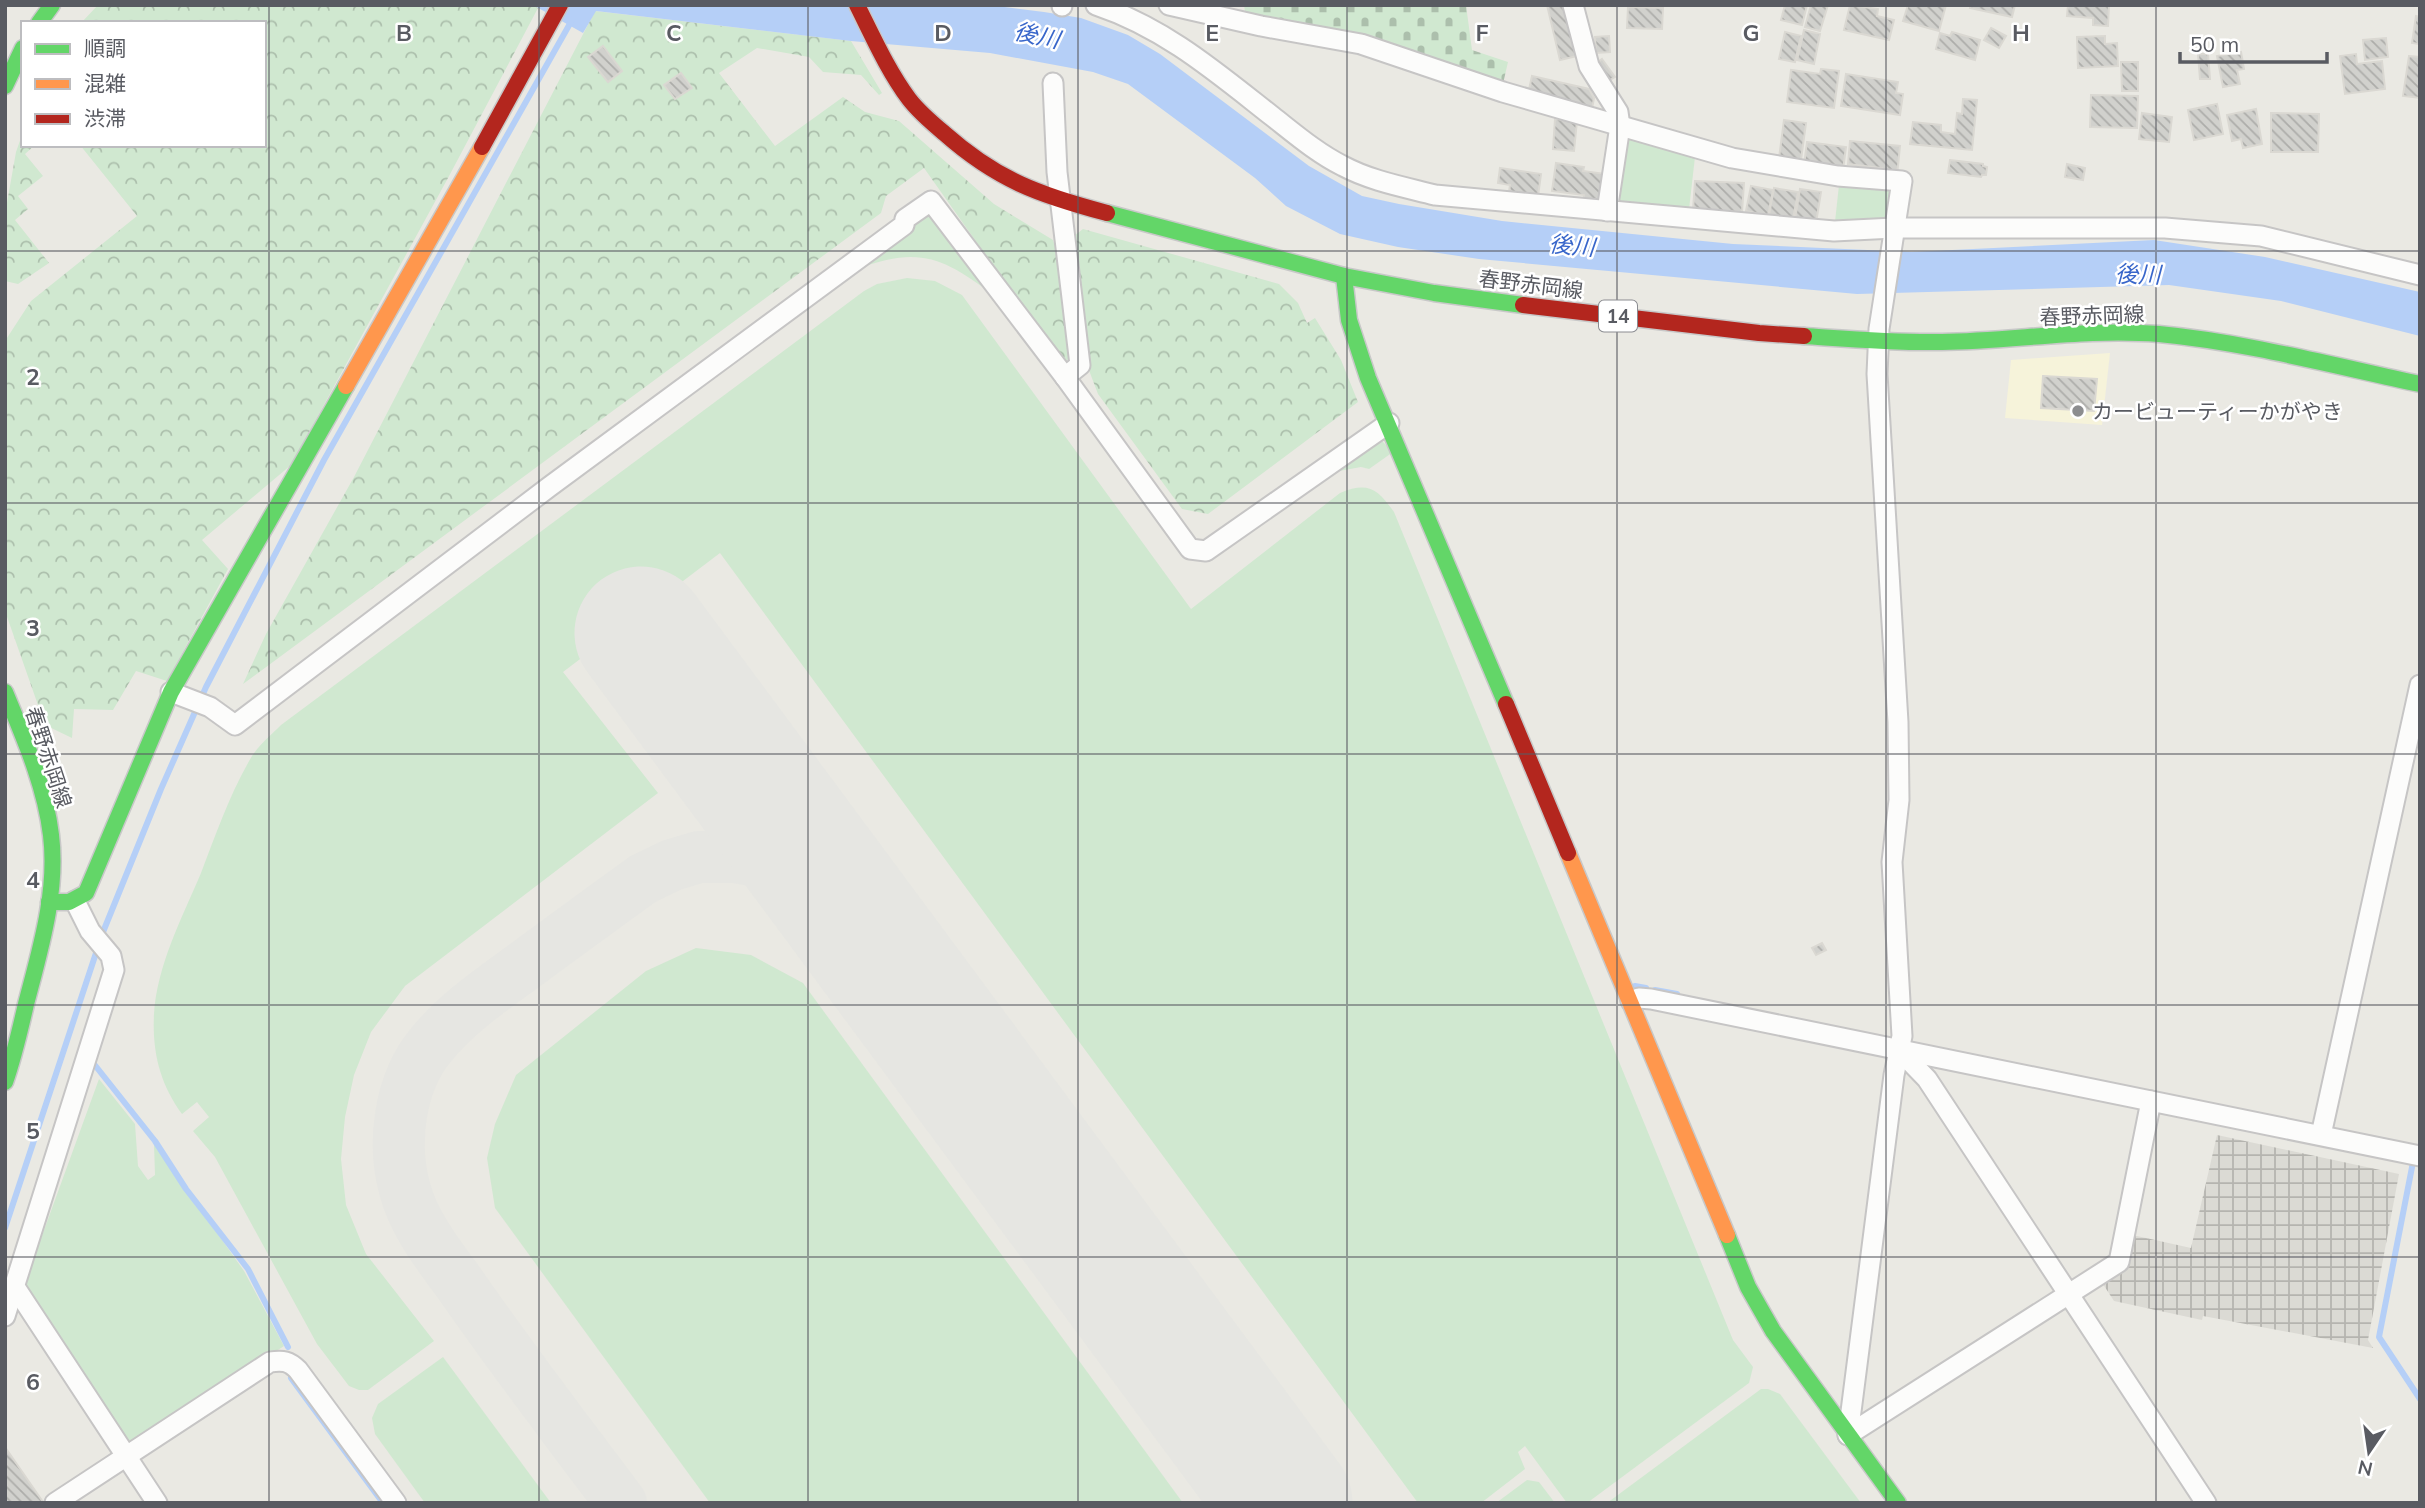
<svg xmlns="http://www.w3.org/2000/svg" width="2425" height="1508" viewBox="0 0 2425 1508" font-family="Mulish,'Noto Sans JP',sans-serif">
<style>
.commercial{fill:#f6f3da}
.industrial{fill:url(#industrial-grid)}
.green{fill:#d0e8d0}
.cemetery{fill:url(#cemetery-stones)}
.park{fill:url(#park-crowns)}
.water{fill:#b5cff7}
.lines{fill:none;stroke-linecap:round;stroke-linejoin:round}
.stream{stroke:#b5cff7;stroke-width:6}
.taxiway{stroke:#e6e6e2;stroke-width:52}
.runway{stroke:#e6e6e2;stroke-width:133}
.building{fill:url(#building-back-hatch);stroke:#dad8d2;stroke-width:2}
.street-casing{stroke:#c6c5c5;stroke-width:23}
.fast-casing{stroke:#c8c8c8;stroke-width:19}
.slow-casing{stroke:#c8c8c8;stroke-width:19}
.jam-casing{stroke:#c8c8c8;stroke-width:19}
.street{stroke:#fcfcfb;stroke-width:19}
.fast{stroke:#63d668;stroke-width:16}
.slow{stroke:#ff974d;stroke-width:16}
.jam{stroke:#b3261e;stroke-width:16}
.grid{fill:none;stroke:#595b62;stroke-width:2;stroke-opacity:0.55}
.poi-dot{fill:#8c8d8f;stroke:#fff;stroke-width:2.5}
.labels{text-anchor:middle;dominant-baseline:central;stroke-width:5;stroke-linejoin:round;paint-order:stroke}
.shield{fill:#fff;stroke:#8b8c91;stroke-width:2}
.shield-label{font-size:19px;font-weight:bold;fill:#595b62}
.street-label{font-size:21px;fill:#595b62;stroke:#fff}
.poi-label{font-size:21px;fill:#595b62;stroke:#fff;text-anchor:start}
.water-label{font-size:23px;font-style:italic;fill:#3866ca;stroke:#fff}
.grid-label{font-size:23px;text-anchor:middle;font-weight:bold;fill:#595b62;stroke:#fff;stroke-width:5;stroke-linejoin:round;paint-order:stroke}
</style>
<defs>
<pattern id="industrial-grid" width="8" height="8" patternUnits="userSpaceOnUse" patternTransform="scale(1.75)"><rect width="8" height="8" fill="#dbdad4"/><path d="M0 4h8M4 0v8" fill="none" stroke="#b5b4af"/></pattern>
<pattern id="cemetery-stones" width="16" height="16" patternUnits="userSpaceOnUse" patternTransform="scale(1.75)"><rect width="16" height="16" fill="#d0e8d0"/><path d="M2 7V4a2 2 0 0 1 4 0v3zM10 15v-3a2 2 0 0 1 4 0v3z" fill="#acbfac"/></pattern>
<pattern id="park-crowns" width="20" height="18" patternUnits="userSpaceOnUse" patternTransform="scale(1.75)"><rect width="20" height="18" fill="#d0e8d0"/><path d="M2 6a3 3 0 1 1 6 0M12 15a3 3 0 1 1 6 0" fill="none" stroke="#acbfac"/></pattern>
<pattern id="building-back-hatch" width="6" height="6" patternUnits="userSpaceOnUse" patternTransform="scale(1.75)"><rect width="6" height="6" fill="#d1d1cd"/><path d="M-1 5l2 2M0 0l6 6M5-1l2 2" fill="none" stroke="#adadaa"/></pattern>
</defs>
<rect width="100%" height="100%" fill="#eae9e3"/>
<path class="commercial" d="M2110,353L2102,425L2005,418L2011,360Z"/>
<path class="industrial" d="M2217,1135L2399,1174L2368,1340L2373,1348L2203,1316L2202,1320L2114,1301L2099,1278L2128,1234L2191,1248Z"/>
<g class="green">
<path d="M1620,126L1696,148L1688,218L1607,211Z"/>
<path d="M1840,176L1902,181L1894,228L1834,231Z"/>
<path d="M932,212L995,296C944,258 920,245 857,269Z"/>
<path d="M907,278L935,281L962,295L1191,609L1340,493C1368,481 1378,489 1394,512L1733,1340L1753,1367L1749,1383L1587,1503H1567L1525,1446L1518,1452L1525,1469L1481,1503H1418L720,553L563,672L658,793L405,986L371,1032L354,1075L345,1117L341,1159L346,1205L366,1254L434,1341L368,1390H359L349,1386L317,1344L215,1157L193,1131L209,1117L197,1102L182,1114C160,1084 152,1052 154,1014C157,965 182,918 201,873C216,834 230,793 252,756C260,744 271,735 281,725L864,291L877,284Z"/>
<path d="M1378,437L1393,452L1369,469L1361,467L1328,473Z"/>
<path d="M696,948L751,955L803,983L1183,1503H710L495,1208L487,1158L495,1124L516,1075L646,971Z"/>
<path d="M99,1079L135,1124L138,1166L148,1180L155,1175L154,1144L244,1271L284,1346L129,1448L23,1288Z"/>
<path d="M443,1357L551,1503H425L375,1434L372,1418L378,1404Z"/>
<path d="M1761,1389H1768L1780,1394L1861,1503H1607Z"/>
<path d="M1527,1480L1539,1482L1555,1503H1496Z"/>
</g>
<path class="cemetery" d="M1244,5H1466L1472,50L1508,62L1502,88L1246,18Z"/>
<g class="park">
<path d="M98,5H533L538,8L448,178L291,465L202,540L228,569L167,681L136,671L113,710L74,709L72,738L45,725L5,611V341L31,301L137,216L80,145H264V23H81Z"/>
<path d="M595,11L851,41L882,93L879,95L861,75L823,72L809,57L757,48L719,73L775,146L843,97L865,112L899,121L994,204L1053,240L1062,269L1074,356L1062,363L924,168L886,196L881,213L243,684L266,634L354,477Z"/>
<path d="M23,132V145H35L25,154L43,176L18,196L28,209L15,220L49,263L18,284L5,281V214L16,152Z"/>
<path d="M1083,229L1279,284L1298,303L1307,323L1315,318L1341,360L1358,402L1208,514L1182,509L1098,394L1087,365L1074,236Z"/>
</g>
<path class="water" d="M533,5H989L1044,12L1081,18L1128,35L1160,54L1309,166L1362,196L1399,204L1502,221L1733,244L1912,252L2154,240L2265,257L2420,292V336L2281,301L2169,285L1857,294L1479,259L1398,247L1340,234L1286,206L1255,178L1128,84L1093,72L990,53L851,41L596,11L583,33Z"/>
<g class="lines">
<g class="stream">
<path d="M101,937L161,789L206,687L324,460L572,20"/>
<path d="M1635,986L1646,988"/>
<path d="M1655,990L1677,994"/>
<path d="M94,1064L155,1141L186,1189L248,1269L288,1347"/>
<path d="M2413,1162L2379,1337L2420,1399"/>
<path d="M5,1228L98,947"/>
<path d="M291,1378L383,1503"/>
</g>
<path class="taxiway" d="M621,1503C568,1432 514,1362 464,1290C442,1259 415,1227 405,1190C392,1144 399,1083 431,1045C457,1013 491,990 524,966C563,937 603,908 643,879L672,865L699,857H734L768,863L821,886L843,899L856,922"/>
<path class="runway" d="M641,633L1286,1503"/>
</g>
<g class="building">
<path d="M1547,5H1566L1577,56L1560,60Z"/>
<path d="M1785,5H1807L1802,25L1781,20Z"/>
<path d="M1811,5H1828L1820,31L1805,27Z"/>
<path d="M1850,5L1878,9L1877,16L1894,20L1889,40L1844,30Z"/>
<path d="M1908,5H1946L1939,31L1903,21Z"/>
<path d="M1971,5H2015L2012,17L1970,8Z"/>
<path d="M2068,5H2109L2108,26L2093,25V18L2067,16Z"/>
<path d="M1628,7L1663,8L1662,29L1627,28Z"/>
<path d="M2416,16L2420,17V44L2412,43Z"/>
<path d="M1991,28L2006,36L1999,48L1984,40Z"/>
<path d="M1804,30L1820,34L1814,64L1797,60Z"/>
<path d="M1785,32L1801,36L1795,62L1779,59Z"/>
<path d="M1952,32L1980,40L1975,60L1936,49L1940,33L1950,36Z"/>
<path d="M1609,36L1610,52L1596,53L1595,37Z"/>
<path d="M2105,36V44L2117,43L2118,66L2078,68L2077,37Z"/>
<path d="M2386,38L2388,57L2365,60L2363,40Z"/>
<path d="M603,46L622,71L608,82L588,57Z"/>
<path d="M2241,52L2244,69L2237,70L2240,84L2223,87L2217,56Z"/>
<path d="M2198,54H2208L2210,79H2200Z"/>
<path d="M2356,54L2357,64L2382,61L2385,89L2345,94L2340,56Z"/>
<path d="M2409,56L2420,57V98L2403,96Z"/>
<path d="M1602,59L1615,77L1605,83L1593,66Z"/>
<path d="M2121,62H2138V91H2122Z"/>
<path d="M1821,69L1839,71L1834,108L1787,102L1791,70L1820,74Z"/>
<path d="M681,73L692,88L675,99L664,85Z"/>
<path d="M1846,74L1898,82L1896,93L1903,94L1900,115L1841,106Z"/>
<path d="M1532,76L1589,89L1594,98L1592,109L1528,94Z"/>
<path d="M2091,95L2138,96L2137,128L2090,127Z"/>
<path d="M1963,99L1977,100L1972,150L1910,144L1913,122L1941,125V132L1955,134L1957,113L1962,114Z"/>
<path d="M2217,104L2223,134L2194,140L2188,110Z"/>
<path d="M2256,109L2262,144L2243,148L2241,139L2232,141L2227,115Z"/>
<path d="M2142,113L2172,117L2169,142L2139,139Z"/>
<path d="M2271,113L2319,114L2318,152H2271Z"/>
<path d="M1555,119L1577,121L1574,151L1553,149Z"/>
<path d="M1784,120L1806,123L1801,160L1779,158Z"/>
<path d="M1850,141L1900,146L1897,176L1881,174L1882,168L1848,164Z"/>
<path d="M1807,142L1846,147L1843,170L1804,165Z"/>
<path d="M1950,160L1983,164V166L1987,167L1986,175H1982L1981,177L1948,173Z"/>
<path d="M1556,163L1584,167L1583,171L1606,174L1602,207L1583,204L1584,195L1552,191Z"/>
<path d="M2067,164L2085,168L2083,180L2065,177Z"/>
<path d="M1500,168L1541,174L1538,196L1509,192L1510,185L1498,183Z"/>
<path d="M1695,181L1744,183L1742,212L1693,210Z"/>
<path d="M1751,186L1773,190L1768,216L1746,211Z"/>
<path d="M1774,188L1798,192L1793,219L1769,215Z"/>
<path d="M1800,189L1821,192L1816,223L1795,219Z"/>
<path d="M2043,376L2097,379L2094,411L2041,408Z"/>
<path d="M1822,943L1826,950L1816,955L1812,948Z"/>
<path d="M5,1447L43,1502L5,1503Z"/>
</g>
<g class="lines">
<defs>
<g id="street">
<path d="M1096,5C1165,28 1216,72 1272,116C1295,134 1317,153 1343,166C1371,181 1404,187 1435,195L1834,231L1894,228H2165L2261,236L2420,275"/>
<path d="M1169,5L1261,26L1361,44L1503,92L1732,158L1838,176L1902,181L1879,329L1877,374L1898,722L1899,800L1892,862L1902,1036L1894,1075L1848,1435"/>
<path d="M1573,5L1589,66L1618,112L1620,126L1607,211"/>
<path d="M1062,6V5"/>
<path d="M1053,83L1057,172L1080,365L1065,377"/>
<path d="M171,692L210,707L235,725L549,487L904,225L905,219L931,201L1065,377L1190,549L1206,551L1389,423"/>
<path d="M1631,1001L1639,998L1651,999L2420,1156"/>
<path d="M1899,1050L1927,1079L2206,1503"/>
<path d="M2321,1135L2420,685"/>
<path d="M15,1287L157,1503"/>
<path d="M5,1316L114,970L111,956L90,931L75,901"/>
<path d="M1848,1435L2119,1262L2151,1101"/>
<path d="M55,1503L270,1362C283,1360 289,1361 298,1370L396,1503"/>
</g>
<g id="fast">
<path d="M39,23L52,5"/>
<path d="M5,86L23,48"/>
<path d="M1107,213L1344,276L1434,293L1523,305"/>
<path d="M1344,276L1349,320L1368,378L1506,704"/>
<path d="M1804,336C1849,339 1895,343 1942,342C2014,341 2087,328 2159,334C2245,342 2335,366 2420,384"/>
<path d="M5,692C24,738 45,785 51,835C58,892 40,950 26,1004C20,1030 14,1057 5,1082"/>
<path d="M49,902H69L86,893L171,692L346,386"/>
<path d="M1727,1235L1748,1287L1773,1331L1898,1503"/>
</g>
<g id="slow">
<path d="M346,386L482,147"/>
<path d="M1568,853L1727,1235"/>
</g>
<g id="jam">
<path d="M857,5C873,37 888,71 909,99C919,112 932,123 944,133C997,180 1039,195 1107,213"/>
<path d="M482,147L560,5"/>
<path d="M1523,305L1759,333L1804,336"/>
<path d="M1506,704L1568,853"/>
</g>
</defs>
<use href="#street" class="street-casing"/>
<use href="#fast" class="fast-casing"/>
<use href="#slow" class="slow-casing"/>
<use href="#jam" class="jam-casing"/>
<use href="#street" class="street"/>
<use href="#fast" class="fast"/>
<use href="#slow" class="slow"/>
<use href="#jam" class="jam"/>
</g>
<path class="grid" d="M269,5V1503M539,5V1503M808,5V1503M1078,5V1503M1347,5V1503M1617,5V1503M1886,5V1503M2156,5V1503M5,251H2420M5,503H2420M5,754H2420M5,1005H2420M5,1257H2420"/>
<circle class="poi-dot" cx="2078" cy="411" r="7"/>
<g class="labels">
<rect class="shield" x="1599" y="300.5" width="38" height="31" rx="5"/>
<g class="shield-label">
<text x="1618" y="316">14</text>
</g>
<g class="street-label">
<text transform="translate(1531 284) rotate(7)">春野赤岡線</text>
<text transform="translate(2092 315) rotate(-2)">春野赤岡線</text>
<text transform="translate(49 757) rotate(72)">春野赤岡線</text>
</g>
<g class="poi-label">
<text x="2092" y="411">カービューティーかがやき</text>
</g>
<g class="water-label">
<text transform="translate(1037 35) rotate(12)">後川</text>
<text transform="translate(1572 245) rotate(5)">後川</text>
<text transform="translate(2138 274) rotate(1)">後川</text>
</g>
</g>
<g class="grid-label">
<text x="404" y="41">B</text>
<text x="674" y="41">C</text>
<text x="943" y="41">D</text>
<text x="1212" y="41">E</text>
<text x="1482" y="41">F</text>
<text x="1751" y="41">G</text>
<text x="2021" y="41">H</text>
<text x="33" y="385">2</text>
<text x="33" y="636">3</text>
<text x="33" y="888">4</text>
<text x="33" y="1139">5</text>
<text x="33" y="1390">6</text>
</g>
<rect width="2425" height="1508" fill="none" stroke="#595b62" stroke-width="14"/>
<rect x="21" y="21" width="245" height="126" fill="#ffffff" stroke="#bdbdc0" stroke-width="2"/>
<rect x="35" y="44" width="35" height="10" fill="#63d668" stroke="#bdbdc0" stroke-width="2"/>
<text x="84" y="56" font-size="21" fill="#595b62">順調</text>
<rect x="35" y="79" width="35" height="10" fill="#ff974d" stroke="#bdbdc0" stroke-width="2"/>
<text x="84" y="91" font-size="21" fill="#595b62">混雑</text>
<rect x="35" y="114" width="35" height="10" fill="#b3261e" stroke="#bdbdc0" stroke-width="2"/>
<text x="84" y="126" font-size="21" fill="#595b62">渋滞</text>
<g transform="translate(2369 1452) rotate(193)" stroke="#ffffff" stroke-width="5" paint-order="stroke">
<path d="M0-5L12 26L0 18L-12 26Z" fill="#595b62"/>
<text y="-10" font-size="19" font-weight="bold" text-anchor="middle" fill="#595b62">N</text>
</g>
<path d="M2180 52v10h147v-10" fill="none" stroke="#595b62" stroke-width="3.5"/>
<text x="2190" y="52" font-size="21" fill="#595b62" stroke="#ffffff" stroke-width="5" paint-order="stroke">50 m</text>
</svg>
